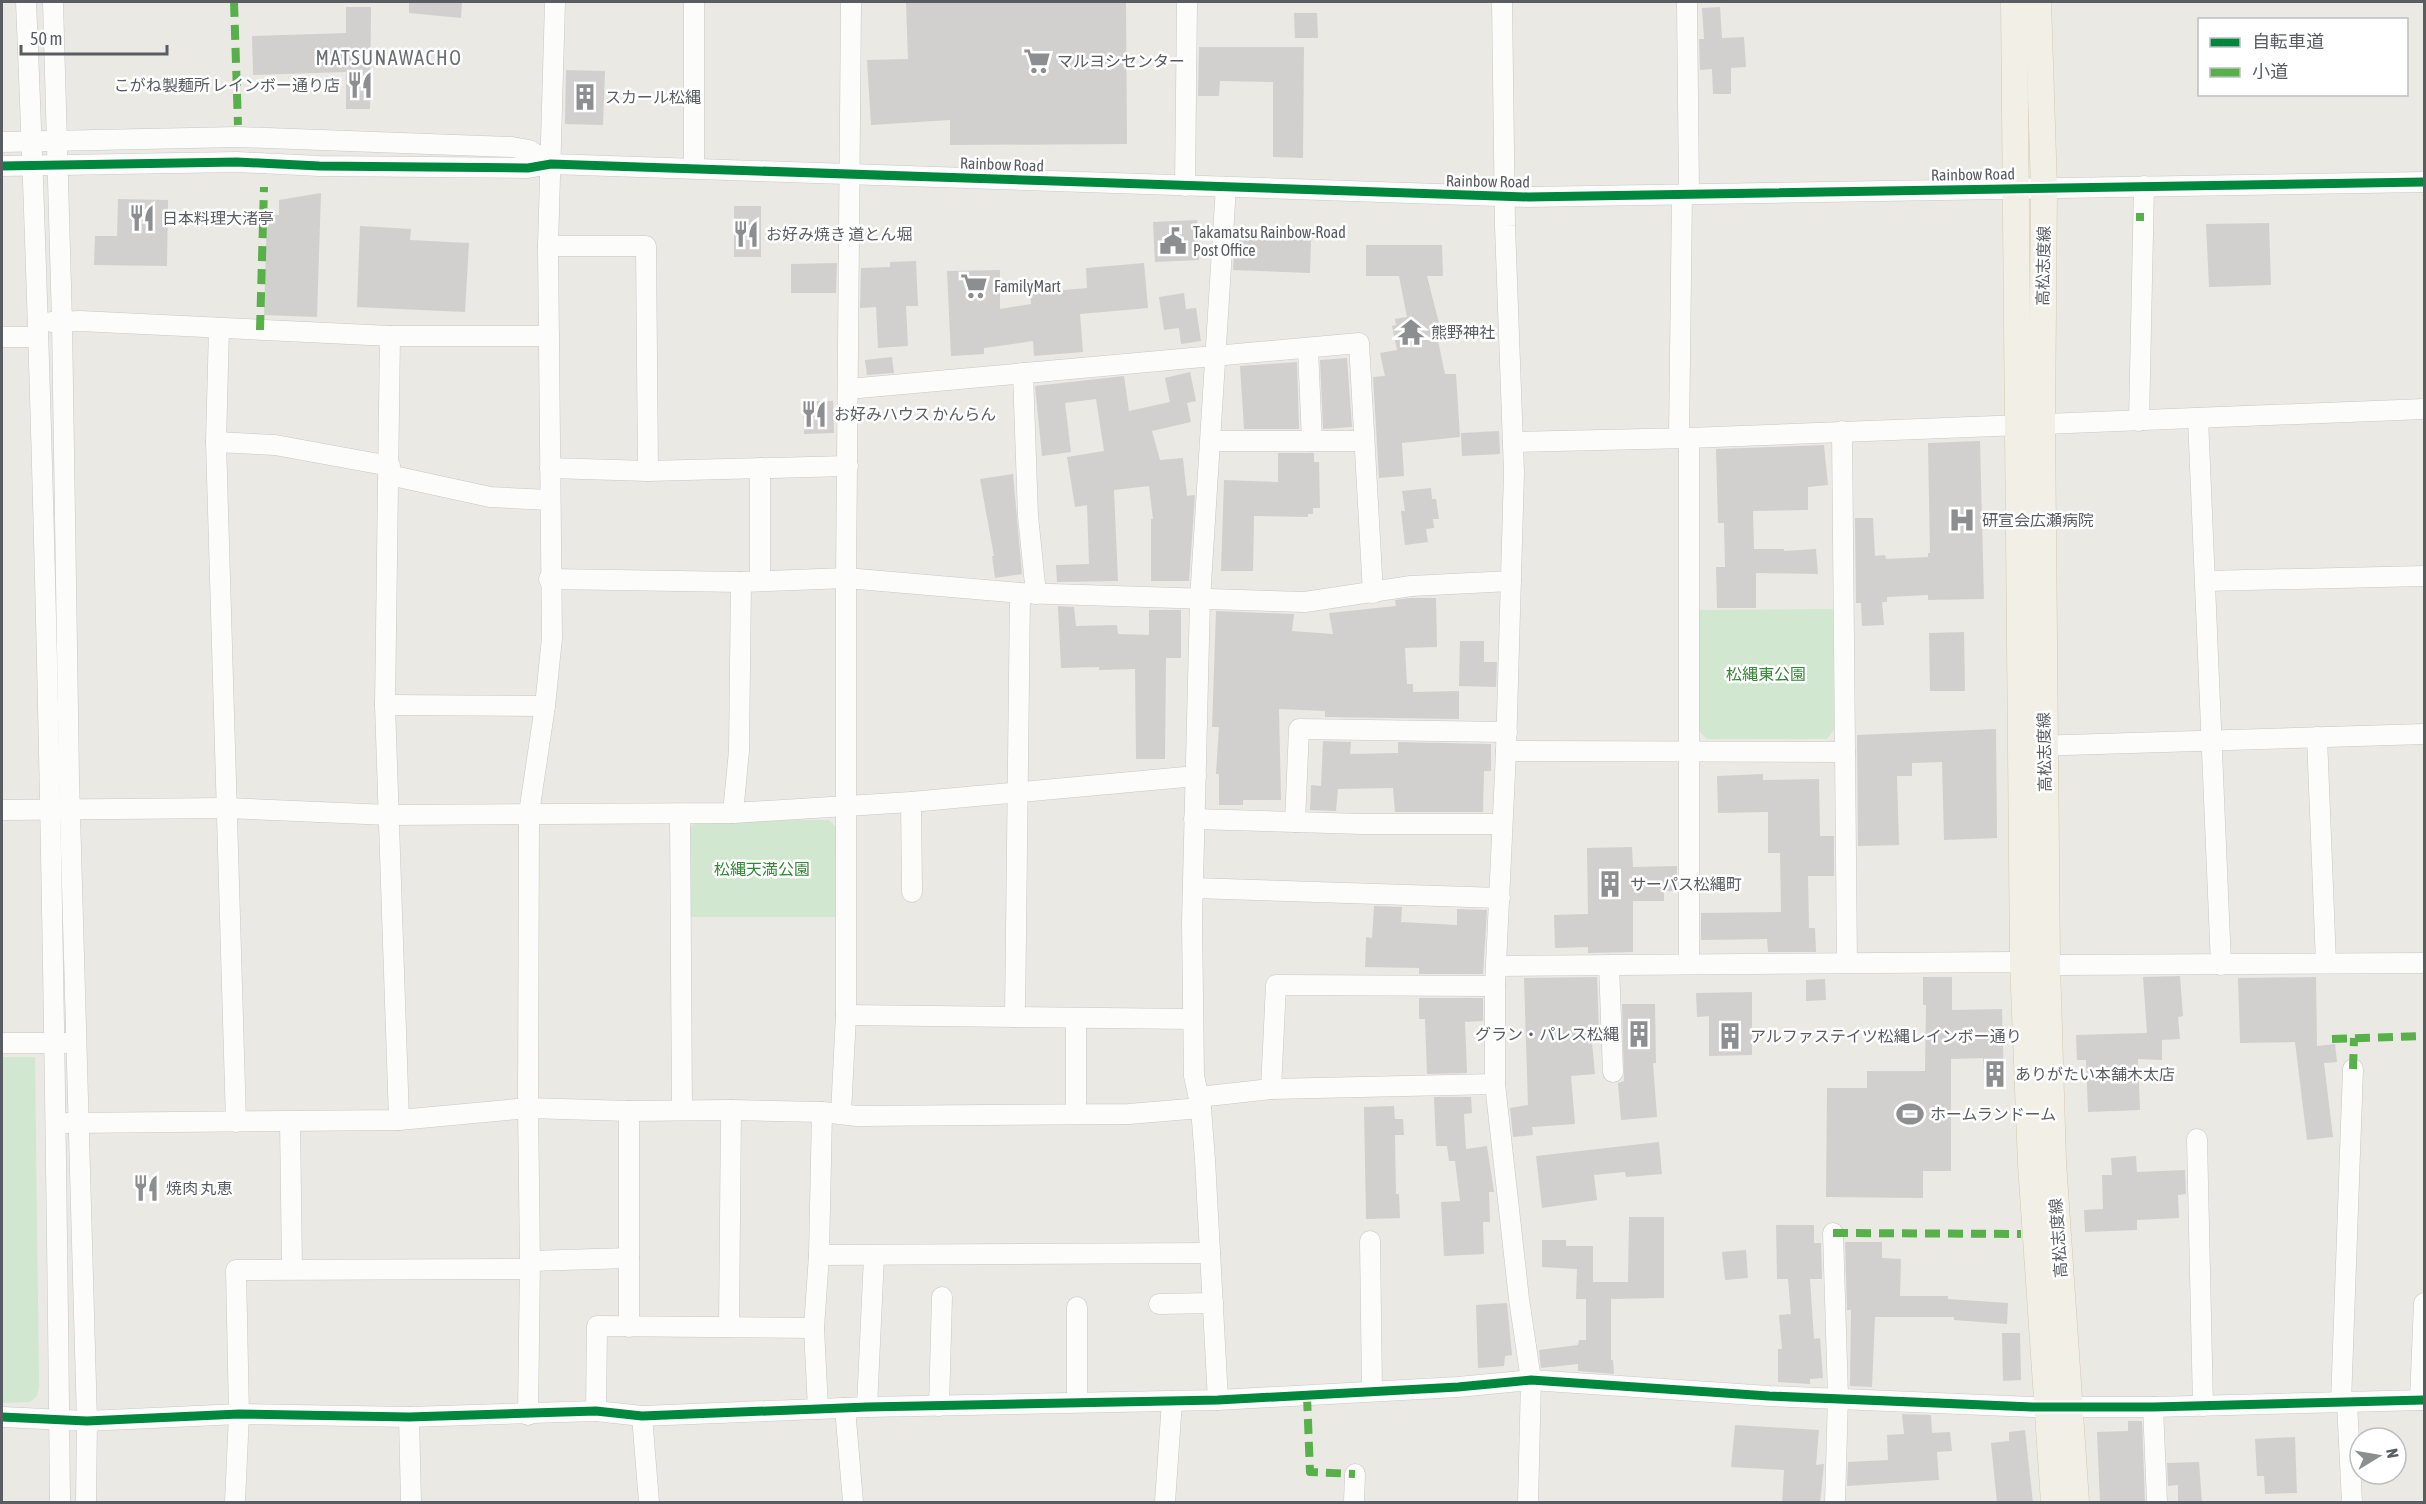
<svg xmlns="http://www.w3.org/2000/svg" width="2426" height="1504" viewBox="0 0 2426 1504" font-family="'Asap Condensed','Noto Sans JP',sans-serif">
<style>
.green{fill:#d1e7cf}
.building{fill:#d1d0ce}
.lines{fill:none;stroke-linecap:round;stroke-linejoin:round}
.minor-casing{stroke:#c7c7c6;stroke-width:21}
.major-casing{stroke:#d2c9b1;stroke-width:27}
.minor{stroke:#fcfcfb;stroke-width:20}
.major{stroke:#f2f0e6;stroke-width:26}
.quiet{stroke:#58b04a;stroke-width:8;stroke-dasharray:15 8;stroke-linecap:butt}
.cycleway-casing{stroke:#fff;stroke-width:13}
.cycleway{stroke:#00873e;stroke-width:9}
.labels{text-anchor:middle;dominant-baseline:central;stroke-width:5;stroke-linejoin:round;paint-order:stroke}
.poi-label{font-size:16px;fill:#595d62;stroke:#fff;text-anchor:start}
.street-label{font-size:16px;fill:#595d62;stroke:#fff}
.park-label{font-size:16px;fill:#348637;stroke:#fff}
.quarter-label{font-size:20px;letter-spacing:1.5px;fill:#6a6f74;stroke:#fff}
</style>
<rect width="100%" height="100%" fill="#eae9e4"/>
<g class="green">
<path d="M1833,609L1834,730L1827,739H1707L1699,731L1698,610Z"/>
<path d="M697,820H829L836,827L835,917H688L689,829Z"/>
<path d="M2,1057H35L39,1387L37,1396L30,1402L2,1403Z"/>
</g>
<g class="building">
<path d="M409,2H462L461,18L409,13Z"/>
<path d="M926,2H1126L1127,144L950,145V120L871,125L867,60L908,59L906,3Z"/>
<path d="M346,7H371L370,109H346V72L253,75L252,36L346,33Z"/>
<path d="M1720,7L1722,38L1744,37L1746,67L1731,68V94H1713L1712,69L1700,70L1699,39H1704L1702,8Z"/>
<path d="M1294,13H1317L1318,38H1295Z"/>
<path d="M1199,47H1304L1303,158L1273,157V82L1220,81L1219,96H1198Z"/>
<path d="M566,70L605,71L603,125L565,124Z"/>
<path d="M321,193L317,317L264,315L267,214L279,215V200Z"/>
<path d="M118,199L168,200L167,266L94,265L95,236H117Z"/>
<rect x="734" y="206" width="27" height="51"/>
<path d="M1197,220L1199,260L1155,262L1153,222Z"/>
<path d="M2269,223L2271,285L2209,287L2206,224Z"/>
<path d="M360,226L411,229L410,240L469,243L465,312L357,307Z"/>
<path d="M1235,236L1311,239L1310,273L1233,270Z"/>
<path d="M1366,245H1442L1443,276H1427L1442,335L1437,336L1445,374H1456L1460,437L1402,443L1404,476L1379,478L1373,377L1385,376L1380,353L1397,350L1392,326L1396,325L1395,319L1407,317L1399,276H1366Z"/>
<path d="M916,261L918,306H906L908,346L878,348L876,307L860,308L861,268L890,267V262Z"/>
<path d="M837,263L836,293H791V264Z"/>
<path d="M1144,263L1148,308L1080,314L1083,352L1034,356L1033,341L984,348V354L951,356L947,271L1000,270V309L1031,304L1030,293L1087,288L1086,268Z"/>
<path d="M1184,293L1186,309L1196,308L1201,341L1181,344L1179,328L1164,330L1159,297Z"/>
<path d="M892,357L894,373L867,375L865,360Z"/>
<path d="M1347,358L1352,427L1323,429L1320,360Z"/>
<path d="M1297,362L1299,429H1244L1240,366Z"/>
<path d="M1190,372L1196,401L1187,403L1191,422L1152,431L1160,460L1183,458L1187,496L1195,495L1189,581H1151V519H1153L1149,486L1114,490L1118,581L1057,582L1056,565L1089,564L1087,505L1075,507L1067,457L1104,451L1096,399L1065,403L1071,452L1042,456L1035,386L1124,376L1129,411L1170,402L1165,378Z"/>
<path d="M803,401H833L834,433L804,434Z"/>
<path d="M1499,431L1500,454L1462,456L1461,433Z"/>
<path d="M1980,441L1984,599L1928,600V595L1887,597V602H1882L1884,625L1862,626L1861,603H1856L1855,518H1873L1875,556L1885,555L1886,559L1928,557V553H1930L1928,443Z"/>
<path d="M1824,445L1828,485L1808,487V510L1753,511L1754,549H1784V551L1816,549L1818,574L1756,573V608H1717L1716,567H1725L1724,523H1718L1716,449Z"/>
<path d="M1278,453H1314V462H1319L1320,508H1313V514H1308V517L1254,516L1253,571H1221L1224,480L1278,482Z"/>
<path d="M1013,474L1022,574L995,578L992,556H994L980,479Z"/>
<path d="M1431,488L1432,499H1436L1439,519H1433L1434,528L1426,529L1428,542L1405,545L1401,511H1405L1402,491Z"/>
<path d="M1410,598H1436L1437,647L1405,648L1407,684H1413V692L1459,691V719L1325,717V711L1279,709L1281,800H1243V805H1219V774H1216L1219,727H1212L1216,611L1294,614L1292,631L1333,634L1329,613L1396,606L1395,600Z"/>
<path d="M1058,606L1074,607L1076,626L1117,625L1118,634L1149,635V610H1181V658H1166L1165,759H1136L1135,669L1099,670V667L1061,668Z"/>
<path d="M1964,632L1965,691H1930L1929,633Z"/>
<path d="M1460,641H1484V662H1497L1496,687L1459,686Z"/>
<path d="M1996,729L1997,838L1944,840L1942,762L1912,763V776H1897L1899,845L1858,846L1857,735Z"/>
<path d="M1323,741L1351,742L1350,754L1398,753V742L1491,744V771H1484L1483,812H1395L1393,788L1338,789L1336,811L1310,810L1311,785L1321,786Z"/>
<path d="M1763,774V780L1819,779L1820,836H1834V876H1808L1809,928H1815L1816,952H1768L1767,939L1701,940V913L1781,912L1780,853H1768V812L1718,813L1717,776Z"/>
<path d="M1632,847L1633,867L1677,866V891H1664V901H1633V952L1588,953V947L1555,948L1554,915L1588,914L1587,848Z"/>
<path d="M1374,906L1402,907L1401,922L1457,925V909L1487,910L1483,974H1419V968L1365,967L1366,937L1372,938Z"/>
<path d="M2180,976L2183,1016L2178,1017L2180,1039L2162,1040V1060L2138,1059L2140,1110L2088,1112L2086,1060H2077L2076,1035L2147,1033L2143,977Z"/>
<path d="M1597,977L1599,1032H1591L1595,1074L1571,1076L1575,1124L1532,1127L1533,1135L1513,1137L1510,1108L1528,1105L1524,978Z"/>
<path d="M1923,977H1952V1010L2002,1009L2004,1080L1985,1081L1983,1058L1951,1059V1171H1923V1198L1826,1197L1827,1088H1867V1071H1925L1926,1005H1923Z"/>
<path d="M2316,977L2317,1046L2335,1044L2337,1062L2324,1063L2333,1137L2307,1140L2295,1042L2240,1043L2238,978Z"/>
<path d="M1825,979L1826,1000L1806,1001V980Z"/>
<path d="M1752,992V1055L1709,1056V1016L1697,1017L1696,993Z"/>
<path d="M1419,998H1483V1021L1465,1022L1467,1073L1427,1074L1425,1019H1419Z"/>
<path d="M1622,1004H1655L1656,1063H1653L1657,1117L1621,1120L1618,1083L1624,1081Z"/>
<path d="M1434,1097H1471L1472,1113L1464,1114L1466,1149L1487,1146L1494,1192H1489L1490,1222H1483L1484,1254L1444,1256L1441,1202L1460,1201L1455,1161H1449L1447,1146H1436Z"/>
<path d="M1394,1106L1395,1119H1403L1404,1135H1395L1396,1194H1399L1400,1218L1366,1219L1364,1107Z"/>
<path d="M1659,1142L1662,1174L1626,1177L1625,1172L1594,1175L1597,1200L1542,1208L1536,1156Z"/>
<path d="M2136,1156L2137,1172L2185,1170L2186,1194L2178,1195L2179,1218L2137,1220V1230L2085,1232L2084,1210L2103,1209L2102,1175H2112L2111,1158Z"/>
<path d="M1629,1217H1664V1298L1611,1299V1360H1613L1614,1374L1578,1371V1364L1541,1368L1539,1350L1578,1345L1579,1340H1586V1299H1576L1577,1269L1542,1267V1240H1566V1246H1593V1282H1628Z"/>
<path d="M1776,1225H1814V1243H1821L1822,1279H1810L1814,1339L1820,1338L1823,1378L1810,1379V1384L1778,1382V1349H1782L1779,1315L1791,1314L1788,1279H1777Z"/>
<path d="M1845,1242H1882V1258L1901,1259L1900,1296H1948V1299L2008,1303L2007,1324L1954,1320V1317H1875L1872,1387L1850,1386L1851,1310H1847Z"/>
<path d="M1746,1250L1748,1278L1725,1280L1722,1252Z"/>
<path d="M1507,1303L1512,1355L1505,1356L1504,1366L1478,1368L1476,1305Z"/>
<path d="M2002,1333H2020L2021,1380L2003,1381Z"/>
<path d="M1902,1414L1931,1415L1932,1433L1950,1432L1952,1451L1937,1452L1939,1480L1847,1486L1848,1462L1888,1460L1887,1435L1904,1434Z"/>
<path d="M2128,1421H2142L2145,1503H2100L2097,1432L2128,1431Z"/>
<path d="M1735,1425L1819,1430L1816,1465L1824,1464L1820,1503H1782L1784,1470L1731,1467Z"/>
<path d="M2025,1430L2033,1503H1997L1991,1443L2009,1441V1432Z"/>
<path d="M2295,1437L2297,1493L2265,1494L2264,1476H2257L2255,1439Z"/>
<path d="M2199,1462L2202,1503H2178V1485L2168,1486L2167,1463Z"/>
</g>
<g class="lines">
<defs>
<g id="minor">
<path d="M26,2C47,501 55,1002 60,1502"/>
<path d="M53,2L62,322L69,778L87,1421L86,1502"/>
<path d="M694,2V168"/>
<path d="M1502,2L1505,226L1514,472L1506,751L1495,986V1084L1519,1299L1531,1380L1528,1502"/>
<path d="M1687,2L1689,194"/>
<path d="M2,142L238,137L512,147L529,150L551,164"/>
<path d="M2,166L237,162L319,166L528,168L551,164L1528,197L2424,182"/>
<path d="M1185,186L1187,2"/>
<path d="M548,246H646L648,471"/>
<path d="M51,322L80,321L390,336H549"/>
<path d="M219,328L216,442L236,1122"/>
<path d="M390,336L385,705L399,1120"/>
<path d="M2,337H38"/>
<path d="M1308,349L1312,441"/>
<path d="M1023,373L1028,516L1036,594"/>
<path d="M848,389L1359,343L1373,593"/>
<path d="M2198,418L2221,965"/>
<path d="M2139,421L2144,186"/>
<path d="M1842,431L1847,963"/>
<path d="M1679,438L1682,194"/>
<path d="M1689,438V964"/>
<path d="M1211,441H1363"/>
<path d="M216,442L275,445L390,466"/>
<path d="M1513,442L1689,438L2424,409"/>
<path d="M550,468L648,471L848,466"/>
<path d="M760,468V581"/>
<path d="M389,475L490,497L549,500"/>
<path d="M549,579L741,582L846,578L1020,593L1305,602L1411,586L1511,581"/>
<path d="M2206,581L2424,576"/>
<path d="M385,705L545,706"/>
<path d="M2317,737L2326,963"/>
<path d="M2033,746L2424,734"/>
<path d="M1506,751L1845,752"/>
<path d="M911,802L912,892"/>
<path d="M2,810L227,808L389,815L733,813L911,802L1196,776"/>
<path d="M733,813L739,751L741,582"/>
<path d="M680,814L682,1109"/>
<path d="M1194,819L1363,824H1502"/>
<path d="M1295,822L1299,729L1507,732"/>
<path d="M1193,888L1500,898"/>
<path d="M1609,965L1613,1072"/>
<path d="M1498,966L2009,962L2062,965L2424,963"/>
<path d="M846,1015L1191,1019"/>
<path d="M1015,1017L1020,593"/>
<path d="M2,1043H68"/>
<path d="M1271,1089L1276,985L1495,986"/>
<path d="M1199,1097L1271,1089L1495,1084"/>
<path d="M841,1113L846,1015V578L851,2"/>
<path d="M1076,1114V1018"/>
<path d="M290,1122L292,1268"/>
<path d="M67,1123L399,1120L528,1108L629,1111L731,1110L822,1112L857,1116L1129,1114L1201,1108"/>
<path d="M2197,1139L2203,1406"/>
<path d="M1833,1233L1838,1397L1835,1502"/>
<path d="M1370,1241L1372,1391"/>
<path d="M819,1255L1210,1253"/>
<path d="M530,1261L629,1258"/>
<path d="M1159,1304L1213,1303"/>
<path d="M1077,1307V1402"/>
<path d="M629,1327V1111"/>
<path d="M729,1327L731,1110"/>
<path d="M1218,1400L1205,1160L1201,1108L1194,1076L1192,922L1200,600L1226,187"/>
<path d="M2420,1400L2424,1303"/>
<path d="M2341,1403L2353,1069"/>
<path d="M2347,1403L2352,1502"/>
<path d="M939,1406L942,1297"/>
<path d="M867,1407L874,1256"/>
<path d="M2153,1407L2157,1502"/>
<path d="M845,1408L853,1502"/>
<path d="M818,1409L814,1328L819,1255L822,1112"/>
<path d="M596,1411L597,1326L814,1328"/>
<path d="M528,1415L530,1261L528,1108L529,813L545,706L552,638L548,246L555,2"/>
<path d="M642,1416L649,1502"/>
<path d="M2,1417L87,1421L239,1414L409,1417L596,1411L642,1416L867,1407L1218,1400L1458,1387L1531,1380L1769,1396L2032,1407H2153L2424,1400"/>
<path d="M409,1417L411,1502"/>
<path d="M235,1502L239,1414L236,1270L529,1269"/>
<path d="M1165,1502L1172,1401"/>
<path d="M1354,1502L1355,1474"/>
</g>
<g id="major">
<path d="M2014,2L2023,962L2031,1164L2054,1502"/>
<path d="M2038,2L2044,188L2042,424L2047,964L2053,1162L2076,1502"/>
</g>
</defs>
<use href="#minor" class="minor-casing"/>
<use href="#major" class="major-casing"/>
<use href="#minor" class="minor"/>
<use href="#major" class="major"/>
<g class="quiet">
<path d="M234,2L238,125"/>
<path d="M2136,217H2144"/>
<path d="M260,330L264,187"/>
<path d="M2332,1039L2424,1036"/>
<path d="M2353,1069L2354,1038"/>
<path d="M1833,1233L2021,1234"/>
<path d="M1307,1396L1310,1472L1355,1474"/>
</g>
<defs>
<g id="cycleway">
<path d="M2,166L237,162L319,166L528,168L551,164L1528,197L2424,182"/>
<path d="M2,1417L87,1421L239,1414L409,1417L596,1411L642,1416L867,1407L1218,1400L1458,1387L1531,1380L1769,1396L2032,1407H2153L2424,1400"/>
</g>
</defs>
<use href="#cycleway" class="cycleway-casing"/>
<use href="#cycleway" class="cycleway"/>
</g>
<defs>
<symbol id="supermarket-bare" viewBox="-9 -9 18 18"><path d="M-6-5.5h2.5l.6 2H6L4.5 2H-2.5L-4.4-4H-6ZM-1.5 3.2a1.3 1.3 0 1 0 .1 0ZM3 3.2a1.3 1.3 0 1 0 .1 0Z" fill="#8c8e90" stroke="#fff" stroke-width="2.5" paint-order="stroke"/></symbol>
<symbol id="restaurant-bare" viewBox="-9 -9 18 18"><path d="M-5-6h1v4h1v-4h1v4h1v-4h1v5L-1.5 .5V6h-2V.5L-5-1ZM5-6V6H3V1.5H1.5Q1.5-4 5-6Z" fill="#8c8e90" stroke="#fff" stroke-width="2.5" paint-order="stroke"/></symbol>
<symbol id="building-bare" viewBox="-9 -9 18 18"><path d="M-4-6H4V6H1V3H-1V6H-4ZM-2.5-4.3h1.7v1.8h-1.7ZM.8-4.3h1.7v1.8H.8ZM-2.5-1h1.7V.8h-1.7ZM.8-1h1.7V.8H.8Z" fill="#8c8e90" stroke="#fff" stroke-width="2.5" paint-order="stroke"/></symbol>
<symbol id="civic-bare" viewBox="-9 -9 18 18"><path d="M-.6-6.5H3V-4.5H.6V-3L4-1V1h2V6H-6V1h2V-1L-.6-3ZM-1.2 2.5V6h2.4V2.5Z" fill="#8c8e90" stroke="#fff" stroke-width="2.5" paint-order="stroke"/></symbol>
<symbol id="temple-bare" viewBox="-9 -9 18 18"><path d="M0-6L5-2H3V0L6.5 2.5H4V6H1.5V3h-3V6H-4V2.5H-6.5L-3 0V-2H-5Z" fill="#8c8e90" stroke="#fff" stroke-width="2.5" paint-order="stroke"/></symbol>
<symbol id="hospital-bare" viewBox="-9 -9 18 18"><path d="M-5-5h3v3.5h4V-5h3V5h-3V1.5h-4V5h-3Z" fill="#8c8e90" stroke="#fff" stroke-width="2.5" paint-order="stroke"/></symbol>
<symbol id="stadium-bare" viewBox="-9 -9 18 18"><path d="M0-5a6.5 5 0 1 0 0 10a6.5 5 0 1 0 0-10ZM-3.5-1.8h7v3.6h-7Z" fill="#8c8e90" stroke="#fff" stroke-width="2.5" paint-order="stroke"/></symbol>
</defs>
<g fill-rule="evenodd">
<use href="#supermarket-bare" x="1018" y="42" width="38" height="38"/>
<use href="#restaurant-bare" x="341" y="66" width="38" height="38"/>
<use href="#building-bare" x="566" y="78" width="38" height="38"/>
<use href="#restaurant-bare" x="123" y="199" width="38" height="38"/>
<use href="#restaurant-bare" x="727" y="215" width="38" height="38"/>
<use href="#civic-bare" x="1154" y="222" width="38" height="38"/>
<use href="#supermarket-bare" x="955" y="267" width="38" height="38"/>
<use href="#temple-bare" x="1392" y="313" width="38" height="38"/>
<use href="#restaurant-bare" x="795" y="395" width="38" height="38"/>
<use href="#hospital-bare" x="1943" y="501" width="38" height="38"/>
<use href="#building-bare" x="1591" y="865" width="38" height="38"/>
<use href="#building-bare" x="1620" y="1015" width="38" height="38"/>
<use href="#building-bare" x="1711" y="1017" width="38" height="38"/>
<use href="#building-bare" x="1976" y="1055" width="38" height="38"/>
<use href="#stadium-bare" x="1891" y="1095" width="38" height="38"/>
<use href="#restaurant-bare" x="127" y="1169" width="38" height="38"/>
</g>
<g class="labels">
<g class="poi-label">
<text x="1057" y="61">マルヨシセンター</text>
<text x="340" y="85" text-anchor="end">こがね製麺所 レインボー通り店</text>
<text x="605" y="97">スカール松縄</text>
<text x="162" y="218">日本料理大渚亭</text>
<text x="1193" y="232">Takamatsu Rainbow-Road<tspan x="1193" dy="18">Post Office</tspan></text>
<text x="766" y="234">お好み焼き 道とん堀</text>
<text x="994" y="286">FamilyMart</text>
<text x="1431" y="332">熊野神社</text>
<text x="834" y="414">お好みハウス かんらん</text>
<text x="1982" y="520">研宣会広瀬病院</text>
<text x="1630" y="884">サーパス松縄町</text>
<text x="1619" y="1034" text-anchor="end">グラン・パレス松縄</text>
<text x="1750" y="1036">アルファステイツ松縄レインボー通り</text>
<text x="2015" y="1074">ありがたい本舗木太店</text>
<text x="1930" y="1114">ホームランドーム</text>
<text x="166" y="1188">焼肉 丸恵</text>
</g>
<g class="street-label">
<text transform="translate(1002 164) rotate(2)">Rainbow Road</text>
<text transform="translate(1973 174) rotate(-1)">Rainbow Road</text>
<text transform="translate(1488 181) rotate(1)">Rainbow Road</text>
<text transform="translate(2043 266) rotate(-89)">高松志度線</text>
<text transform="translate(2044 752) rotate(-91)">高松志度線</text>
<text transform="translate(2058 1238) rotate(-94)">高松志度線</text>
</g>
<g class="park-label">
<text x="1766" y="674">松縄東公園</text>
<text x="762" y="869">松縄天満公園</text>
</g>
<g class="quarter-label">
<text x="389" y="57">MATSUNAWACHO</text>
</g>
</g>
<rect width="2426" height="1504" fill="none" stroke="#595d62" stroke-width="6"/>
<rect x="2198" y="18" width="210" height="78" fill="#ffffff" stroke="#bdbec0" stroke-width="1.5"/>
<rect x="2210" y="38" width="30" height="9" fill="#00873e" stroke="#bdbec0" stroke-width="1.5"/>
<text x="2252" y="48" font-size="18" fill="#595d62">自転車道</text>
<rect x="2210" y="68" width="30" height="9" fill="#58b04a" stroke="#bdbec0" stroke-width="1.5"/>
<text x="2252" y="78" font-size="18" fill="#595d62">小道</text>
<g transform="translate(2378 1456) rotate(79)"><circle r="28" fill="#ffffff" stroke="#bdbec0" stroke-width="1.5"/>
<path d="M0-4.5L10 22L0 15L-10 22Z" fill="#8c8e90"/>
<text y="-9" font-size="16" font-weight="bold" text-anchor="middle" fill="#595d62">N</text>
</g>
<path d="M21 45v9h146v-9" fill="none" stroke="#595d62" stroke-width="3"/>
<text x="30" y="45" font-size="18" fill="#595d62" stroke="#ffffff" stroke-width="4.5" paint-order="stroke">50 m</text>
</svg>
